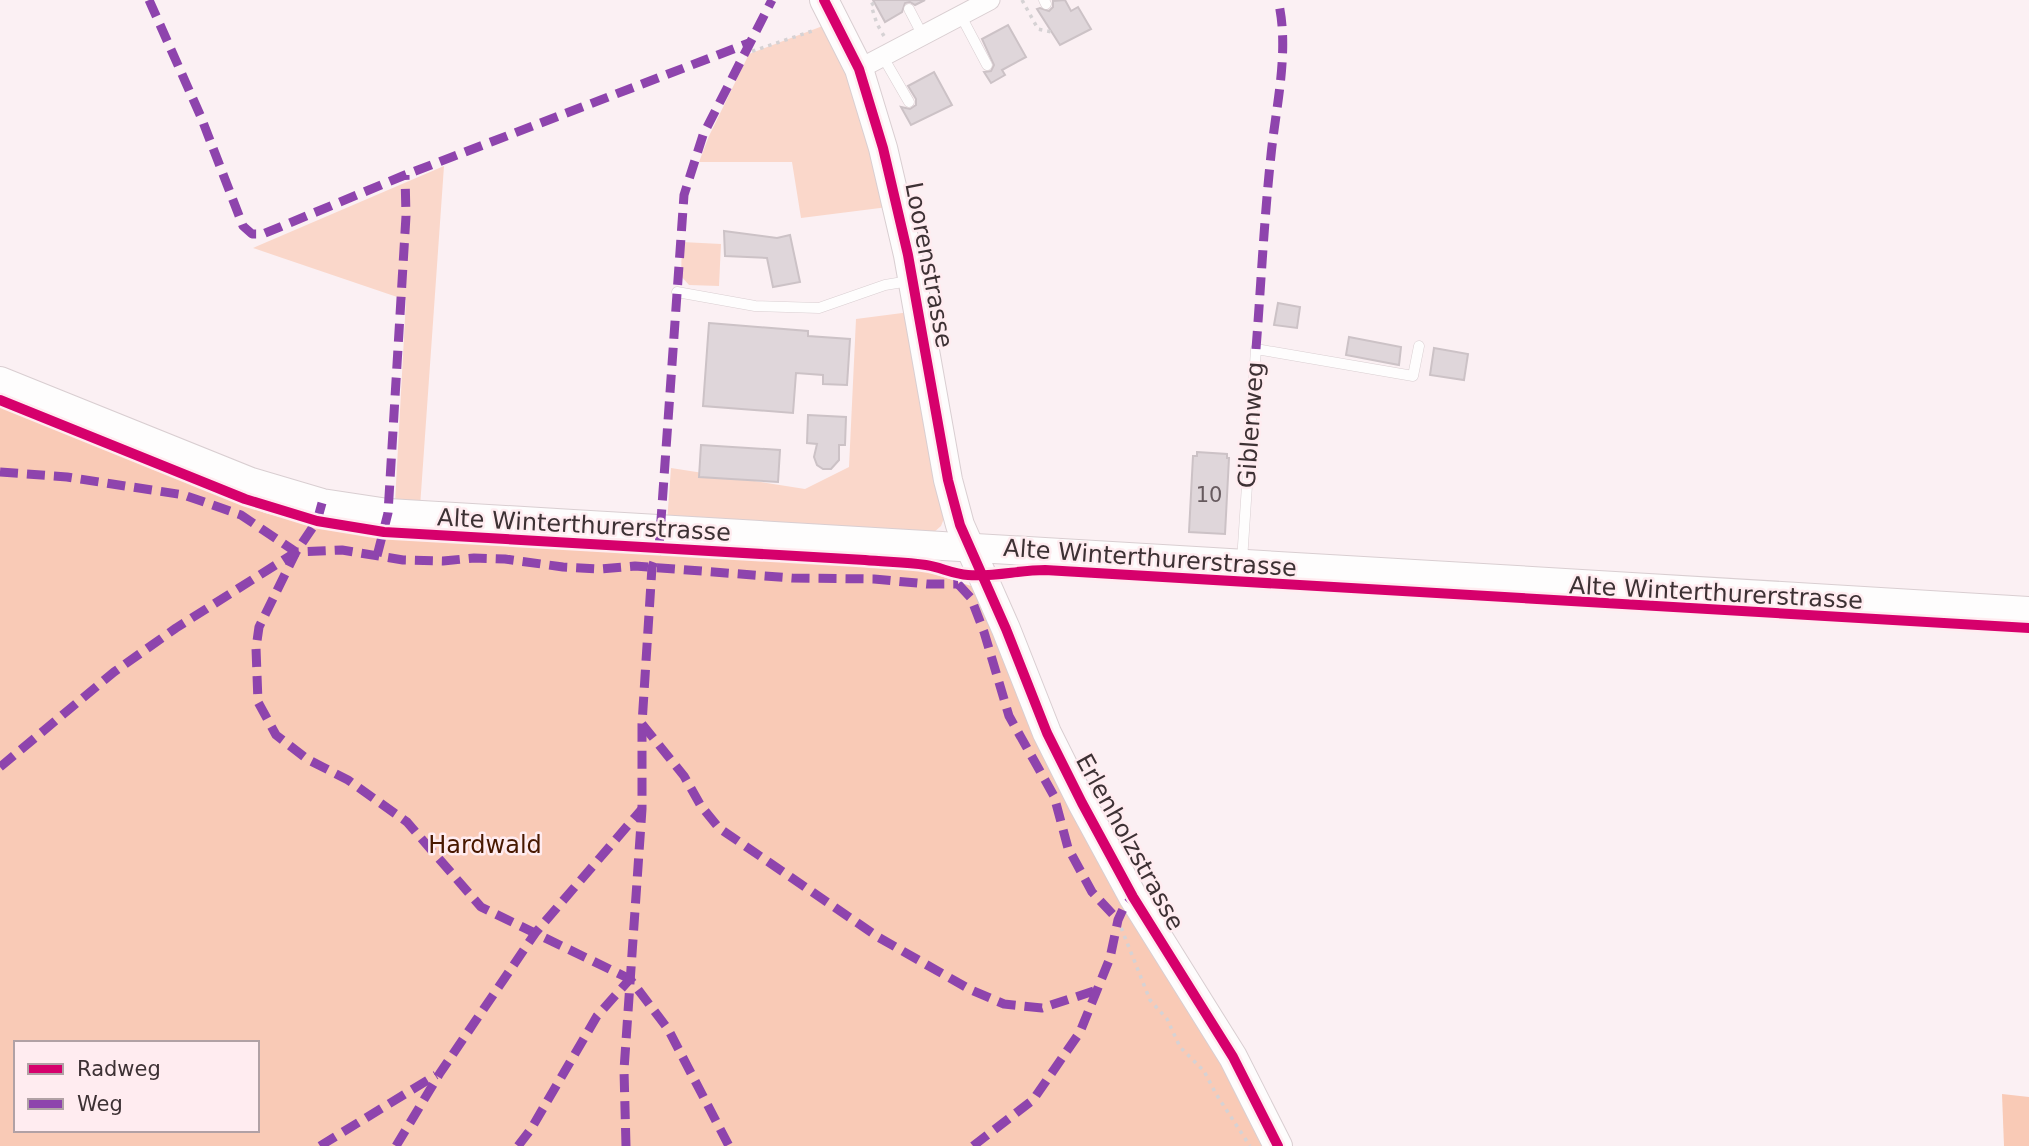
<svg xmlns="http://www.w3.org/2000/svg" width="2029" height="1146" viewBox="0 0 2029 1146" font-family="'DejaVu Sans',sans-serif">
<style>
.green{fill:#fad7ca}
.forest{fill:#f9cab6;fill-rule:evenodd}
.building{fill:#dfd6da;stroke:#ccc2c6;stroke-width:2}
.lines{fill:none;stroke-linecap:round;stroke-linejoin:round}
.lane-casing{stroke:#d9ced1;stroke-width:11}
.street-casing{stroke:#d9ced1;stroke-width:21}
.secondary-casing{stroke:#d9ced1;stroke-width:30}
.path{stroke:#d6d2d4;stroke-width:3.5;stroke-dasharray:3.5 5;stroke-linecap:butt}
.lane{stroke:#fefdfd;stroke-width:10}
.street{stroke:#fefdfd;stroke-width:19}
.secondary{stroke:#fefdfd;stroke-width:28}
.quiet{stroke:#8e44ad;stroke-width:9;stroke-dasharray:18 9;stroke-linecap:butt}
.cycleway-casing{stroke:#ffecf0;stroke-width:15}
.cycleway{stroke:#d6006c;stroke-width:10}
.labels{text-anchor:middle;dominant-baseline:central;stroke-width:5;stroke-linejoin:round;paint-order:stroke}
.number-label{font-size:21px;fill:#665a5e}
.street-label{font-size:24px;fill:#3d3134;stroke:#ffecf0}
.park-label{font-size:24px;fill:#481800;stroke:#ffecf0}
</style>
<rect width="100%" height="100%" fill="#fbf0f3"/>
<g class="green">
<path d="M828,24L851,74L888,207L801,218L792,162H699L709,136L749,54Z"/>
<path d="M444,166L420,507L395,503L406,300L253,248Z"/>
<path d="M682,242L721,244L719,286L689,285L681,276Z"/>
<path d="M910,312L945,516L941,526L933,533L667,523L671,468L805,489L849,467L856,319Z"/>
</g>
<g class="forest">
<path d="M0,406L265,513L332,530L405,538L667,555L922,570L971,586L1267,1146H0ZM16,1043H257V1130H16Z"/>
<path d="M2002,1094L2029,1097V1146H2004Z"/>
</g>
<g class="building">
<path d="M873,0H925L915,5L910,2L905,3L902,12L885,22Z"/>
<path d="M1065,0L1071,11L1078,7L1091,29L1060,45L1037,9L1040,8L1049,11L1053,7V1Z"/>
<path d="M1008,25L1026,57L1002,70L1005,75L991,83L984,72L991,71L994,65L982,39Z"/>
<path d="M934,72L952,105L911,125L901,107L910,109L916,105V99L908,86Z"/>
<path d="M724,231L777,238L790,235L800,282L773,287L767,258L725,256Z"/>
<path d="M1278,303L1300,307L1297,328L1274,325Z"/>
<path d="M709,323L808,331V336L850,339L847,385L823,384V375L796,373L793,413L703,406Z"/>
<path d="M1349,337L1401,347L1399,365L1346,355Z"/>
<path d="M1434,348L1468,354L1464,380L1430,375Z"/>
<path d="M808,415L846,417L845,445H839V460L831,469H823L817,465L814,457L817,444L807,443Z"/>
<path d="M701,445L780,450L778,482L699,477Z"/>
<path d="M1197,452L1227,454V458H1229L1225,534L1189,532L1193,456H1197Z"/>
</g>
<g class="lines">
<defs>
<g id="lane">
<path d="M1044,0L1046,4"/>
<path d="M909,9L923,36"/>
<path d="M961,16L987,65"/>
<path d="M883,57L909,102"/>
<path d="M677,292L755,306L819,308L885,285L909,281"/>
<path d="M1242,561L1256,349L1413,376L1419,346"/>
</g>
<path id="street" d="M859,69L990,0"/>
<g id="secondary">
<path d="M824,0L859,69L883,148L908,255L948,480L960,525L1006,629L1047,733L1082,803L1133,897L1233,1057L1278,1146"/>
<path d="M0,381L251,482L322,503L388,513C935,544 1482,578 2029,611"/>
</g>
</defs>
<use href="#lane" class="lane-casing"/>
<use href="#street" class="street-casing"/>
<use href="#secondary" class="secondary-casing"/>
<g class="path">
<path d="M1022,0L1038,29L1052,32"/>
<path d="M874,3L871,5L877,24L884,36"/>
<path d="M744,54L815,30"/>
<path d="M1118,920L1150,1000L1167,1019L1180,1047L1204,1071L1216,1094L1250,1146"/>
</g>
<use href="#lane" class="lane"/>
<use href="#street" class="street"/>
<use href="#secondary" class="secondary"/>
<g class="quiet">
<path d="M149,0L201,117L243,226L252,234H263L405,175L749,43"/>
<path d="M1256,349C1261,285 1264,220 1271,155C1276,105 1290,50 1278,0"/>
<path d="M0,472L67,477L184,495L241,515L296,552L342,550L403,560L443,561L474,558L505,559L563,567L600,569L635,566L792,578L874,579L927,584H958"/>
<path d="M322,503L317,521L296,552L259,627L256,648L258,702L276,735L307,759L348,780L407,822L481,907L630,979L668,1029L729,1146"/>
<path d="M377,556L388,513L406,216L405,175"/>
<path d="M958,584L971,598L984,632L1009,716L1054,796L1068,848L1092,892L1118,920"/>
<path d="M642,724L684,776L701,806L719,828L878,937L971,990L1004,1004L1042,1008L1097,990"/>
<path d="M0,767L114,672L176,628L296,552"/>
<path d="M320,1146L436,1075"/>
<path d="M396,1146L440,1073L536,932L642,809"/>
<path d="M518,1146L531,1129L597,1016L630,979"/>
<path d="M626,1146L624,1070L642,809V724L652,567L659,548L684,195L703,135L772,0"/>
<path d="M973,1146L1033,1100L1080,1032L1110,958L1118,920L1124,907L1133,897"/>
</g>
<defs>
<g id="cycleway">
<path d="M824,0L859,69L883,148L908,255L948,480L960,525L1006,629L1047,733L1082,803L1133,897L1233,1057L1278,1146"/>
<path d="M0,400L245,499L317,521L384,532L865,560C885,562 906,562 926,565C940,567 953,574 968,575C996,577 1018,570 1045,570L2029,628"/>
</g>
</defs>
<use href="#cycleway" class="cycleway-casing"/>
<use href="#cycleway" class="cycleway"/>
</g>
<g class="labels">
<g class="number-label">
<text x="1209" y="495">10</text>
</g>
<g class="street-label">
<text transform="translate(929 265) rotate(79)">Loorenstrasse</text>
<text transform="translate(1251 425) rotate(-86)">Giblenweg</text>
<text transform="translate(584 525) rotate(3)">Alte Winterthurerstrasse</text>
<text transform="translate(1150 558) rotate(4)">Alte Winterthurerstrasse</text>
<text transform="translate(1716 593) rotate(3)">Alte Winterthurerstrasse</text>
<text transform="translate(1130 842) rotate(61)">Erlenholzstrasse</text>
</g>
<g class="park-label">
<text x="485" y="845">Hardwald</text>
</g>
</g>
<rect x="14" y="1041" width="245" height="91" fill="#ffecf0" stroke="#b1a1a5" stroke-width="2"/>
<rect x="28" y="1064" width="35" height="10" fill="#d6006c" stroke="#b1a1a5" stroke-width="2"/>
<text x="77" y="1076" font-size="21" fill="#3d3134">Radweg</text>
<rect x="28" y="1099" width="35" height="10" fill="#8e44ad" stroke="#b1a1a5" stroke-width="2"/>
<text x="77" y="1111" font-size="21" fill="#3d3134">Weg</text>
</svg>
